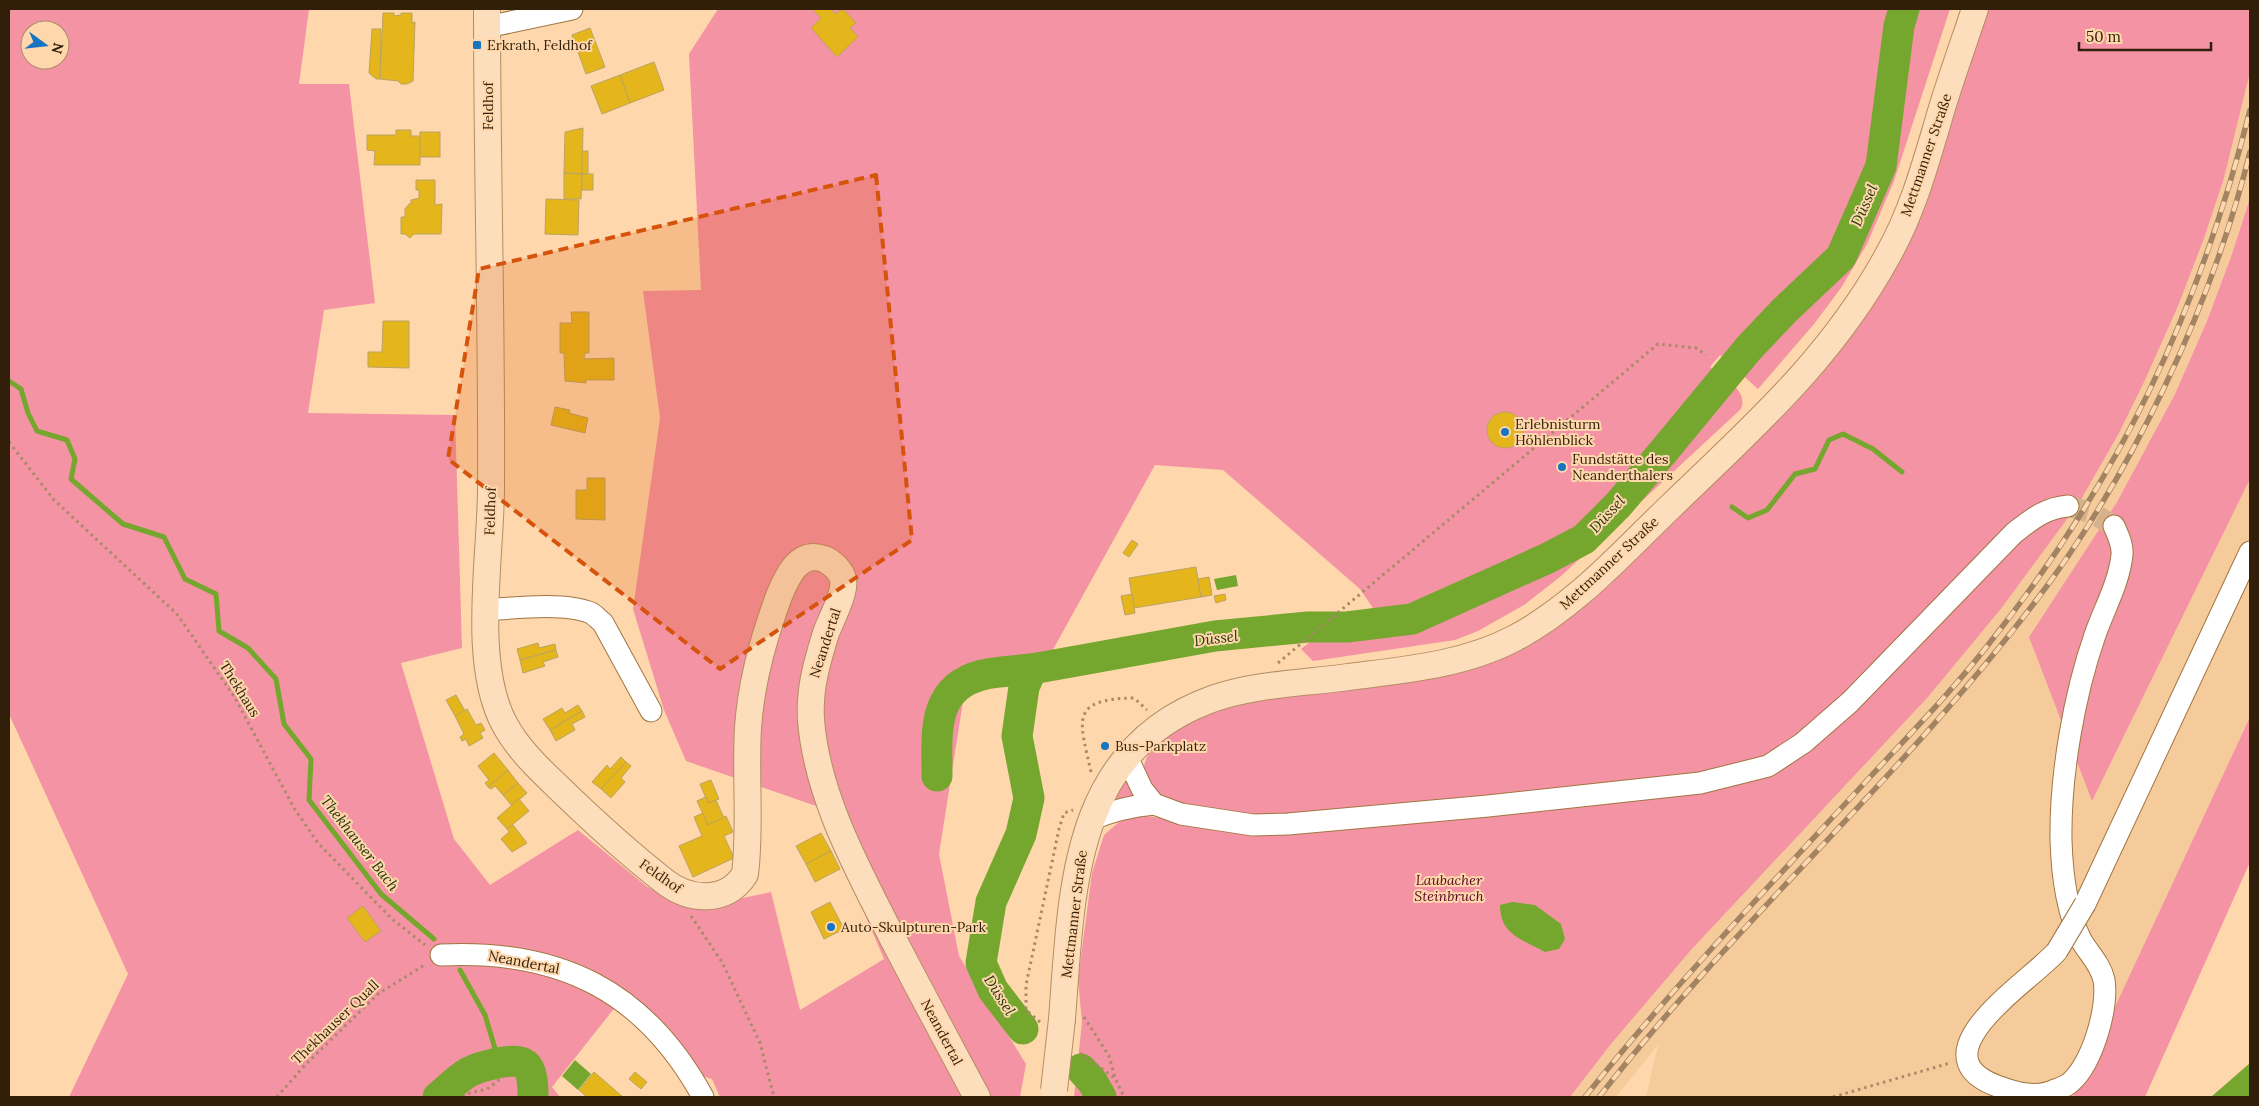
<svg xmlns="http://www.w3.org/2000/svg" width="2259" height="1106" viewBox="0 0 2259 1106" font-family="Lora,serif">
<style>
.built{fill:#f6cb9c}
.green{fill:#f493a3;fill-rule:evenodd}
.water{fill:#75a62d}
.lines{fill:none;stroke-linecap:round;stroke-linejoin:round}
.stream{stroke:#75a62d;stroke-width:5}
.river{stroke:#75a62d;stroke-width:31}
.building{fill:#e4b61c;stroke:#bba362}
.minor-tunnel{stroke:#d5b28b;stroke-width:21;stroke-dasharray:21 11;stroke-linecap:butt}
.minor-casing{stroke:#a27642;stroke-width:23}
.major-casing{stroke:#b48d61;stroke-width:28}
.path{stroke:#a88a68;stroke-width:3;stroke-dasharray:2.5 4;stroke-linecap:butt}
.minor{stroke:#fff;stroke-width:21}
.major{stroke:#fcdebc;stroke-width:26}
.rail-casing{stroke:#a28463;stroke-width:5.5}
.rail{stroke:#fed7ac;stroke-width:4;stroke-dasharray:11;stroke-linecap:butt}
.minor-bridge-casing{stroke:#a27642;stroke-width:23;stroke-linecap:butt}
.major-bridge-casing{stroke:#b48d61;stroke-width:28;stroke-linecap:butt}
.minor-bridge{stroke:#fff;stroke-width:21}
.major-bridge{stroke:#fcdebc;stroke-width:26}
.marked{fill:#d6530c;fill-opacity:0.2;stroke:#d6530c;stroke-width:4;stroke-dasharray:10 6;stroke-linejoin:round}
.poi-dot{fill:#1674c1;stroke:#fed7ac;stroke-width:2}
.labels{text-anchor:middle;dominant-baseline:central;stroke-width:4;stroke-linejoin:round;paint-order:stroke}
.poi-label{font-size:14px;fill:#311f09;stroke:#fed7ac;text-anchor:start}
.street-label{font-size:14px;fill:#311f09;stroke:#fed7ac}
.park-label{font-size:14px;font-style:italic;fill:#570520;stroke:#fed7ac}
.water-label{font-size:15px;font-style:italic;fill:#26390a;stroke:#fed7ac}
</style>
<rect width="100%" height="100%" fill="#fed7ac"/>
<path class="built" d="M2250,71V198L2232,254L2207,321L2175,394L2117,502L2084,554L2092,801L2250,479V717L2073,1097H1646L1658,1045L1616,1097H1570L1611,1044L1691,950L1928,697L2000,610L2079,503L2118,435L2224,178Z"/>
<g class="green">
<path d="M9,9H309L299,84H349L375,303L324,310L308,413L455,415L462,648L401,663L454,839L490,885L578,830L646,886L675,903L711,905L771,892L800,1010L884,959L819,807L686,761L664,710L633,609L660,418L643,291L701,290L689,54L718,9H1950L1894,181L1867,244L1841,288L1814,324L1758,389L1720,355L1710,367C1723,378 1749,390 1741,409L1560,577L1524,605L1478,631L1455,640L1313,661L1301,649L1340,619L1377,614L1360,589L1223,470L1155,465L1050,655L967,676L939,854L959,956L1026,1064L1020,1097H720L712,1079L695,1074L616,1006L552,1087L560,1097H69L128,974L9,714ZM30,30H60V60H30Z"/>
<path d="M1983,9H2250V72L2224,178L2203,241L2178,306L2145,380L2118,435L2079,503L2000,610L1928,697L1691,950L1611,1044L1570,1097H1074L1082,1022L1078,979L1092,873L1104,835L1119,822L1140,815L1168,819C1162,809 1146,790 1144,779C1137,737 1200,718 1231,707L1504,651L1839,346Z"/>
<path d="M2250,198V479L2092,801L2029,637L2117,502L2175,394L2207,321L2232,254Z"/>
<path d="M2250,717V862L2145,1097H2073Z"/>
<path d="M1125,779L1134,793L1133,796L1113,801Z"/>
</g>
<g class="water">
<path d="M1236,575L1238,586L1217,590L1214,579Z"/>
<path d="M1512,902L1535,905L1561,924L1565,939L1559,949L1545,952C1522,939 1500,935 1500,905Z"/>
<path d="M575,1060L591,1074L578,1090L562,1076Z"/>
<path d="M2250,1063V1097H2211Z"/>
</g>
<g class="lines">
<g class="stream">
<path d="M9,381L21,389L28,413L37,431L67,440L75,459L71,479L123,524L164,537L185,579L216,594L219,631L248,648L276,679L284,724L311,759L309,800L381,894L434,939"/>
<path d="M1732,507L1748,518L1767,510L1795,474L1815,469L1829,440L1843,434L1873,449L1902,472"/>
<path d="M460,970L485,1015L499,1062"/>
</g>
<g class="river">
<path d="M937,776C937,734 931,688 982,675C998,671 1016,671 1032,669"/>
<path d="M1023,1029L993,990L981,963L991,902L1021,834L1029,798L1017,736L1024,687L1032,669L1215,636L1308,627H1347L1412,619L1548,558L1584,539L1618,505L1663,452L1748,349L1784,311L1841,257L1881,166L1899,26L1904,9"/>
<path d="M1081,1069L1092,1081L1101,1097"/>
<path d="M438,1097C448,1089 458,1078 469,1072C479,1067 516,1056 525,1064C533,1070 533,1088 533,1097"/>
</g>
</g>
<g class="building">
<path d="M812,9H831L835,14L843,9L856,23L850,28L858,37L837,57L811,28L821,18Z"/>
<path d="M383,13H394V16L401,15V13H412V23L415,22L413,81L407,84H401L398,81L380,79Z"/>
<path d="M590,28L605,67L586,74L572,35Z"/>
<path d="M372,29H381L380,79H376L369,73Z"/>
<path d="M654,62L664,90L630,103L620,75Z"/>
<path d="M620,75L630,103L602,114L591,86Z"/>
<path d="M583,128L582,174L564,173L565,132Z"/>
<path d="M396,130H411V136H420V165H374L375,151L367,150V135H396Z"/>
<rect x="420" y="132" width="20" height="25"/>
<rect x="582" y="151" width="6" height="23"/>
<path d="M564,173L582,174L581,199H564Z"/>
<rect x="582" y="174" width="11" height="16"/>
<path d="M416,180H435V205L442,204L441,234H414L410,238L405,234H401V217H405V209L409,204H411V200L419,198V190H416Z"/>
<path d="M546,199L579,200L578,235L545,234Z"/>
<path d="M571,312H589V353H585L584,359L614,358V380H586V383L565,381L564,353H560V323H572Z"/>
<path d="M383,321H409V368L368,367V352H382Z"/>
<path d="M555,407L570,410L569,413L588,418L585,433L551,425Z"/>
<circle cx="1505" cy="430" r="18"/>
<path d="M587,478H605V520L576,519V490H587Z"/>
<path d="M1132,540L1138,544L1129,557L1123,553Z"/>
<path d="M1196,567L1201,597L1134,608L1129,578Z"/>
<path d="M1209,577L1212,595L1201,597L1198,579Z"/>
<path d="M1132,594L1135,613L1125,615L1121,596Z"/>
<path d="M1225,594L1226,600L1216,603L1214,596Z"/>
<path d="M538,643L539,648L555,644L556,650L520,660L517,649Z"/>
<path d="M556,650L558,657L543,662L545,666L523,673L520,660Z"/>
<path d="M456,695L465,711L455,716L446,700Z"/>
<path d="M578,705L582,711L550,730L543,719L562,708L565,713Z"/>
<path d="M467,709L476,725L481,723L485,730L480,733L483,738L469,746L466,739L462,741L460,737L464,734L455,716Z"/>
<path d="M582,711L585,717L572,724L575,730L556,741L550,730Z"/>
<path d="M494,753L508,770L488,787L485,783L489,780L478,766Z"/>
<path d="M621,757L626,762L601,789L592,782L607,765L610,769Z"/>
<path d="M626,762L631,766L621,778L625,782L611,798L601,789Z"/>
<path d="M508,770L518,783L503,795L495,786L491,789L488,787Z"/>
<path d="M711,780L719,799L708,803L700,784Z"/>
<path d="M518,783L527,793L512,806L503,795Z"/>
<path d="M706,797L708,803L716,800L724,818L708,825L697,801Z"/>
<path d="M519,799L529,811L507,829L497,818Z"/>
<path d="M703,813L708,825L726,816L733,832L724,836L734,858L693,877L679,846L702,836L694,817Z"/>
<path d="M513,825L527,843L512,852L501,839L509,832L507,829Z"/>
<path d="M821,833L831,851L806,864L796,846Z"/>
<path d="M831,851L840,869L815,882L806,864Z"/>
<path d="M830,902L844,929L824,939L811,912Z"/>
<path d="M363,906L381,931L365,942L347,918Z"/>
<path d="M594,1072L623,1097H587L579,1090Z"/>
<path d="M635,1072L647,1082L641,1089L629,1079Z"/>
</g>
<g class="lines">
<path class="minor-tunnel" d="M2068,506L2092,513L2114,526"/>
<defs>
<g id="minor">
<path d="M487,27L572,9"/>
<path d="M485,610C514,608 565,602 591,613C595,615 599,620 603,623L651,711"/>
<path d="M1127,757L1142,789L1154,804L1181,814L1253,825L1288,824L1488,806L1700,783L1768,766L1803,743L1850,702L2014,533C2032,519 2045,508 2068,506"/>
<path d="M1090,820C1111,811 1131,806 1154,804"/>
<path d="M2085,904L2250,552"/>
<path d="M2057,951C2031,981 1912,1054 1997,1086C2016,1093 2036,1099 2055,1090C2059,1089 2063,1087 2067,1085C2091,1069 2109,1008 2104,980C2100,963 2089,954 2081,940C2066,910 2062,874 2061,840C2060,776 2074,695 2095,635C2104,609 2119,583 2122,555C2123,545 2118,535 2114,526"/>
<path d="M441,955C560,949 645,991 703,1097"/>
</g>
<g id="major">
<path d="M487,9C487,169 492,328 491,488C491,556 471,664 505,725C518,749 539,769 559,788C593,821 627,852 664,881C689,901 727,904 745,874C751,826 745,777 748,728C751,682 763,639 779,596C787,577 798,550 824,559C832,562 841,571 843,579C846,593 831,619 826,633C817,662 809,689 811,720C817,796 857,868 891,935C919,989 948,1043 977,1097"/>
<path d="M1062,1019C1072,891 1071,748 1215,698C1257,684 1305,683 1348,677C1404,670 1464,665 1515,638C1574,607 1621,554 1669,508C1752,428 1832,358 1888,255C1914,209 1927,158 1942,108C1952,75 1964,42 1975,9"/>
</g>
</defs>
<use href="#minor" class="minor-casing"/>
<use href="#major" class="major-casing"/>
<g class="path">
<path d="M9,442L54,500L177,614L235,698L294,808L318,843L392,919L425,945"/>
<path d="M1278,663L1658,344L1696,348L1706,355"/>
<path d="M1091,772C1080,721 1068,699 1134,698L1147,710"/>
<path d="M691,916L722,962L760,1043L774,1097"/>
<path d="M1084,1017L1109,1056L1115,1078"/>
<path d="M1040,1022L1026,1010V985L1059,829L1064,813L1073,810"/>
<path d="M1080,1053L1115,1078L1124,1097"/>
<path d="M277,1097L305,1065L378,994L426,964"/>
<path d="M463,1097L466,1094L487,1089L503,1077"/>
<path d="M1833,1097L1950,1063"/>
</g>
<use href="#minor" class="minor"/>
<use href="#major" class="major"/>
<defs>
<g id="rail">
<path d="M1585,1097C1674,985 1774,881 1871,776C1911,733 1952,691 1988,645C2118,481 2199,313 2250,110"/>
<path d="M1599,1097C1734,924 1902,777 2035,602C2131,476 2212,306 2250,152"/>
</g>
</defs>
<use href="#rail" class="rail-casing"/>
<use href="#rail" class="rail"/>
<defs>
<path id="minor-bridge" d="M2057,951L2085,904"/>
<path id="major-bridge" d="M1054,1090L1062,1019"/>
</defs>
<use href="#minor-bridge" class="minor-bridge-casing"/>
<use href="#major-bridge" class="major-bridge-casing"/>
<use href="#minor-bridge" class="minor-bridge"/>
<use href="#major-bridge" class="major-bridge"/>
</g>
<path class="marked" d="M876,175L912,540L720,669L448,459L479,269Z"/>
<g class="poi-dot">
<rect x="472" y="40" width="10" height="10" rx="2.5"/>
<circle cx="1505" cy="432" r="5"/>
<circle cx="1562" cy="467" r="5"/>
<circle cx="1105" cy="746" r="5"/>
<circle cx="831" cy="927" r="5"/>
</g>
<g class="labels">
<g class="poi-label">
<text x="487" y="45">Erkrath, Feldhof</text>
<text x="1515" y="424">Erlebnisturm<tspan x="1515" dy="16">Höhlenblick</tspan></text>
<text x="1572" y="459">Fundstätte des<tspan x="1572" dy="16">Neanderthalers</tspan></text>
<text x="1115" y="746">Bus-Parkplatz</text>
<text x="841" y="927">Auto-Skulpturen-Park</text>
</g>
<g class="street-label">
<text transform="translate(488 106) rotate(-90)">Feldhof</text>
<text transform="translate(1926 155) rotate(-71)">Mettmanner Straße</text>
<text transform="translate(490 511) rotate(-88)">Feldhof</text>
<text transform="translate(1609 563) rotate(-43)">Mettmanner Straße</text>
<text transform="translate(825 643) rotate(-72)">Neandertal</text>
<text transform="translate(240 689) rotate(58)">Thekhaus</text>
<text transform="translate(661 876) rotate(35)">Feldhof</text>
<text transform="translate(1074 914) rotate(-83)">Mettmanner Straße</text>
<text transform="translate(524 962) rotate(11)">Neandertal</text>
<text transform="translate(335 1022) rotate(-44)">Thekhauser Quall</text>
<text transform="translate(942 1032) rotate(62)">Neandertal</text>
</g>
<g class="park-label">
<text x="1449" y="880">Laubacher<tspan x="1449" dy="16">Steinbruch</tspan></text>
</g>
<g class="water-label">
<text transform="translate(1864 205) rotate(-66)">Düssel</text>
<text transform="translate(1607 514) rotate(-47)">Düssel</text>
<text transform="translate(1216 638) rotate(-7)">Düssel</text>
<text transform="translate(360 843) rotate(52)">Thekhauser Bach</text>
<text transform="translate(1000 995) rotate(58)">Düssel</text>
</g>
</g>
<rect width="2259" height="1106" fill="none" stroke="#311f09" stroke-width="20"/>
<g transform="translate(45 45) rotate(105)"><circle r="24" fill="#fed7ac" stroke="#ac8d6b"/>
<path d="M0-4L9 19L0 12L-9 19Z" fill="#1674c1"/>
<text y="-8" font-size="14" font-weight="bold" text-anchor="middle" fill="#311f09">N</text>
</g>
<path d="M2079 42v8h132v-8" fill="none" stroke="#311f09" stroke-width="2.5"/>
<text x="2086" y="42" font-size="15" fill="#311f09" stroke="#fed7ac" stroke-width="4" paint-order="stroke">50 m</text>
</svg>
